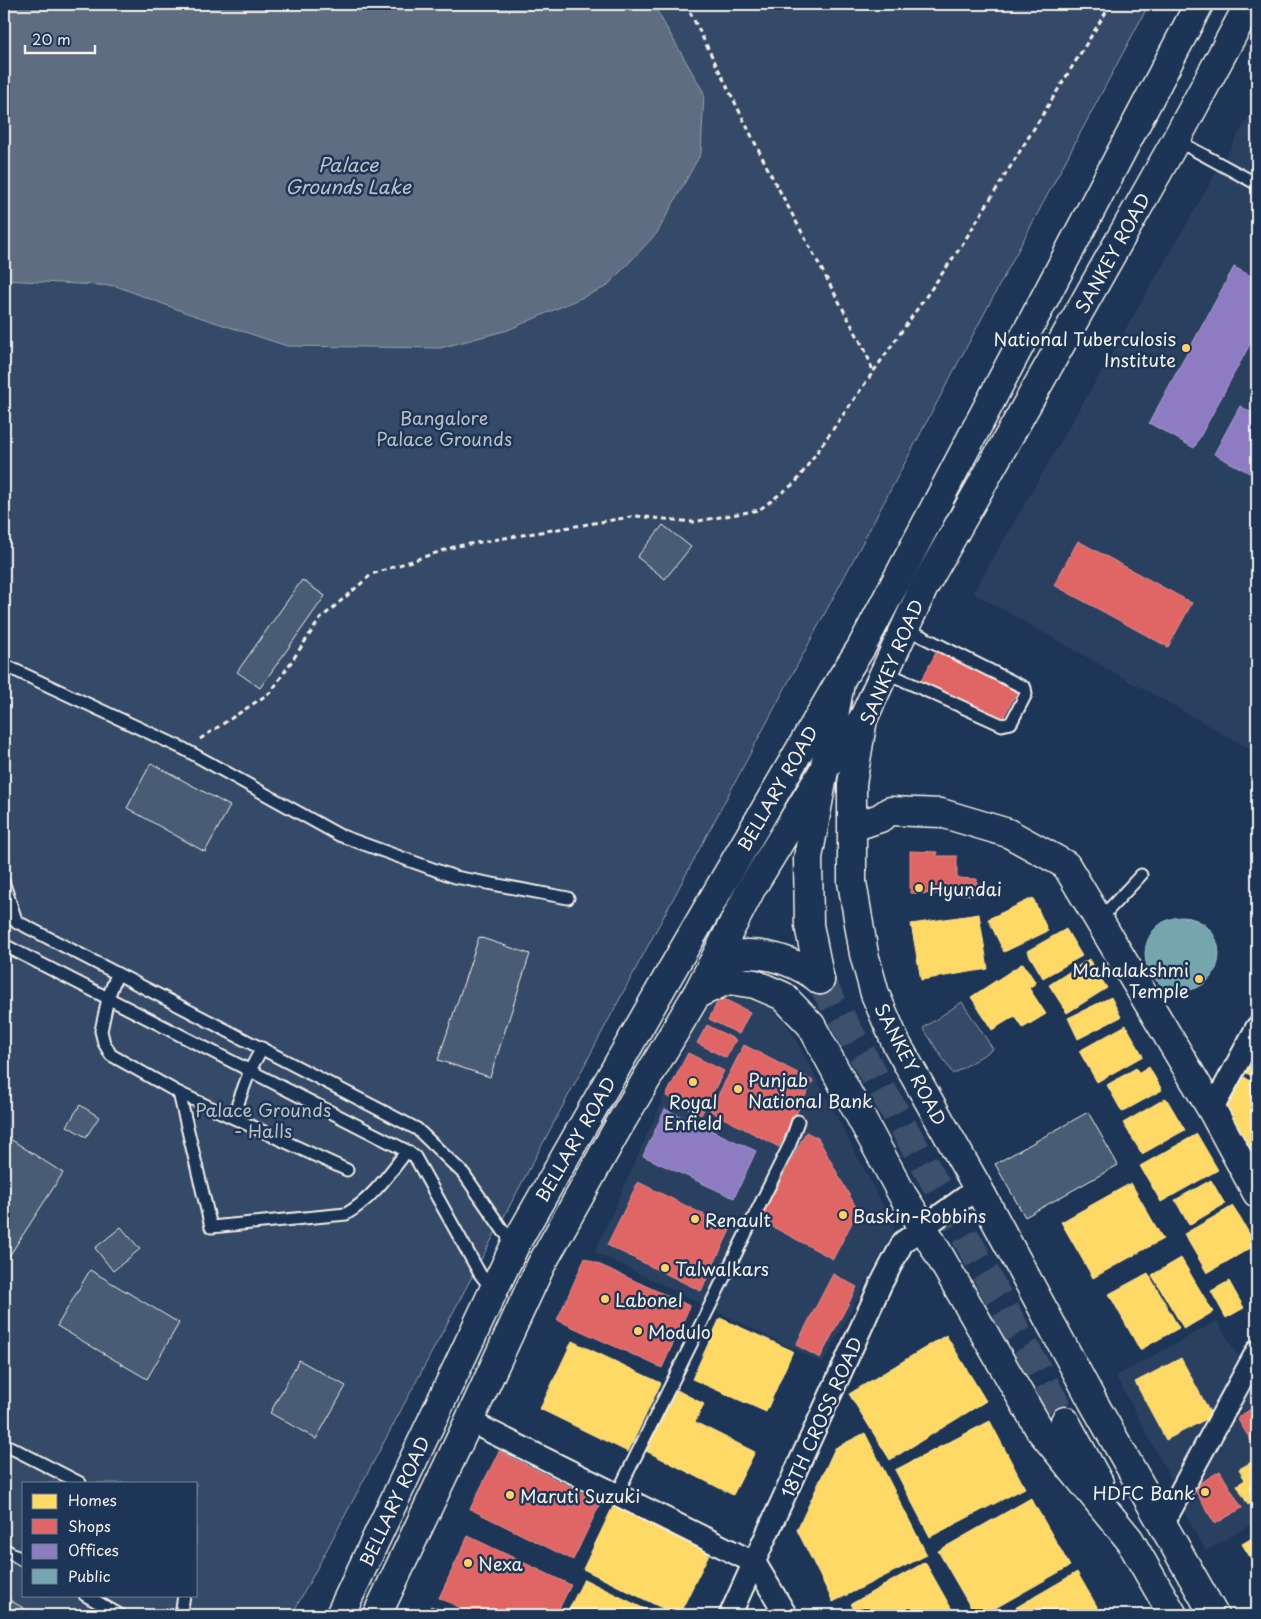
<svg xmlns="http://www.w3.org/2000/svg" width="1261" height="1619" viewBox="0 0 1261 1619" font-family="'Playpen Sans',sans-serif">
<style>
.built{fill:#2a4060}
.green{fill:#354a67;stroke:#949ea8;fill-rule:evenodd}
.water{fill:#5e6d82;stroke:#9aa2ab}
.homes{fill:#ffd966;stroke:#fce08d}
.shops{fill:#e06666;stroke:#e6908d}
.offices{fill:#8e7cc3;stroke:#ad9fce}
.public{fill:#76a5af;stroke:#9cbcc0}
.building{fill:#485b74;stroke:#f4f1e8}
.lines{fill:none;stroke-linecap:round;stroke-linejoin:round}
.secondary-tunnel{stroke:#3d516d;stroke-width:28;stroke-dasharray:28 14;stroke-linecap:butt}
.lane-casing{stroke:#f4f1e8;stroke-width:15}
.street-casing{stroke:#f4f1e8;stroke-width:25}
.secondary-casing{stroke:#f4f1e8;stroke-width:31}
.primary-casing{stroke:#f4f1e8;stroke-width:31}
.path{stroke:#f4f1e8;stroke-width:3;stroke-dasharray:5 4;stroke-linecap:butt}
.lane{stroke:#1d3557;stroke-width:11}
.street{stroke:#1d3557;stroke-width:21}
.secondary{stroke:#1d3557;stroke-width:28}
.primary{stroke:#1d3557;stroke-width:28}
.poi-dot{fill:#ffd166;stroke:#1d3557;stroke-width:2}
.labels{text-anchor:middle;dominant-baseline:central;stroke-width:5;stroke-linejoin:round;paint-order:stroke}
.street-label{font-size:18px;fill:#f4f1e8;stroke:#1d3557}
.poi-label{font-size:18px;fill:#f4f1e8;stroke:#1d3557;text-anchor:start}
.park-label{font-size:18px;fill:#bbbfc1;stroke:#1d3557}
.water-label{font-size:19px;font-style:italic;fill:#c0c3c4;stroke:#1d3557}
</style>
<rect width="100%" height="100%" fill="#1d3557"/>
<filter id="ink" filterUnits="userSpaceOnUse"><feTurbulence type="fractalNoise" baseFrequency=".02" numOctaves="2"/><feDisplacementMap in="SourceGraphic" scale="10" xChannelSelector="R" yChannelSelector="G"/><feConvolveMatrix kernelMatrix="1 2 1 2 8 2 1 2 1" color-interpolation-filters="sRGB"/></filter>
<g filter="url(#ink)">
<g class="built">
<path d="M1257,102V753L973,593Z"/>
<path d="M721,987L767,1001L780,1012L796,1040L895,1228L823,1363L595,1252L694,1029Z"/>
<path d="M1217,1321L1242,1362L1174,1485L1116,1376Z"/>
<path d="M1257,1366V1521L1206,1551L1180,1505Z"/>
</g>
<g class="green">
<path d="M4,4H1149L292,1615H4ZM24,1483H196V1595H24Z"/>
<path d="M962,1002L993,1049L953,1074L923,1028Z"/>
</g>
<path class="water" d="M8,4H653L704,93L701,153L657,233L606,287L508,330L440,348L287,346L187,313L116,286L4,280V11Z"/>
<g class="homes">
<path d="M1033,898L1048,931L1004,952L988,919Z"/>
<path d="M979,914L988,969L921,980L911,924Z"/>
<path d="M1066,929L1082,956L1043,978L1027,951Z"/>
<path d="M1089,959L1107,988L1067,1013L1049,985Z"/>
<path d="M1023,963L1036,983L1029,988L1046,1014L1023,1028L1015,1016L992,1030L971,997Z"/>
<path d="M1111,997L1121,1017L1078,1039L1068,1018Z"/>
<path d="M1126,1025L1143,1056L1097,1082L1079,1051Z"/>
<path d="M1257,1037V1079L1239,1069Z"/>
<path d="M1149,1067L1162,1090L1122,1112L1107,1085L1136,1068L1139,1073Z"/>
<path d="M1238,1073L1257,1085V1139L1244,1159L1218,1106Z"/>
<path d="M1166,1098L1185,1130L1142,1154L1123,1123Z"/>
<path d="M1197,1134L1218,1170L1161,1202L1140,1166Z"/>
<path d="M1211,1180L1225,1204L1189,1225L1175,1200Z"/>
<path d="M1131,1183L1163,1239L1093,1278L1061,1222Z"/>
<path d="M1233,1206L1256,1245L1207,1273L1184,1234Z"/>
<path d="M1181,1258L1213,1312L1184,1329L1152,1275Z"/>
<path d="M1148,1273L1179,1328L1140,1350L1109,1294Z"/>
<path d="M1229,1281L1244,1308L1226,1318L1211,1291Z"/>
<path d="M720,1318L793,1351L766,1412L692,1379Z"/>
<path d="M946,1335L986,1401L890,1460L849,1394Z"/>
<path d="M572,1341L661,1383L628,1452L540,1409Z"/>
<path d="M1181,1358L1212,1416L1166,1440L1135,1382Z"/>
<path d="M677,1390L704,1404L695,1422L755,1452L733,1495L646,1451Z"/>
<path d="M990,1421L1025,1488L930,1537L895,1470Z"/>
<path d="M865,1433L927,1555L833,1602L797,1530L835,1448Z"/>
<path d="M1257,1459V1500L1248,1505L1237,1485L1245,1480L1239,1469Z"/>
<path d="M1031,1498L1070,1566L983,1615H975L938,1551Z"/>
<path d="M615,1502L711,1550L679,1615H676L583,1569Z"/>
<path d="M1257,1535V1569L1242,1544Z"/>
<path d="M925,1562L955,1615H857L851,1604Z"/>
<path d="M1077,1572L1102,1615H1003Z"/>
<path d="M584,1579L657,1615H566Z"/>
</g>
<g class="shops">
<path d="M1078,541L1192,603L1168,647L1054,585Z"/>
<path d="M937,651L1017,692L1001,722L921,681Z"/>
<path d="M910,851L937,852V856H957V878L977,879V895L910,893Z"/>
<path d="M720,997L750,1012L739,1034L709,1019Z"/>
<path d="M707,1025L736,1040L726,1058L697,1043Z"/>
<path d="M744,1045L813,1081L779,1147L710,1111Z"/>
<path d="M688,1053L724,1071L701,1115L666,1096Z"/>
<path d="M806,1132L818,1138L858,1211L833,1259L760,1220Z"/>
<path d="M638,1182L731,1228L701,1291L607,1245Z"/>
<path d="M585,1258L690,1306L662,1368L557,1320Z"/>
<path d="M833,1274L857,1287L820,1358L796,1345Z"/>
<path d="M1257,1405V1441L1253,1444L1237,1418Z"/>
<path d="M499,1451L601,1502L573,1560L470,1509Z"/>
<path d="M1220,1471L1242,1508L1215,1524L1193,1487Z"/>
<path d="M468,1536L571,1585L556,1615H476L439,1598Z"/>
</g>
<g class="offices">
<path d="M1234,267L1257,279V331L1194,448L1149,423Z"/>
<path d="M1240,406L1257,416V477L1214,454Z"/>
<path d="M665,1109L756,1151L734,1198L643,1156Z"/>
</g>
<circle class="public" cx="1182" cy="954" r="37"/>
<g class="building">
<path d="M663,525L691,547L665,579L637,557Z"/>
<path d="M302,580L325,596L260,688L237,672Z"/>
<path d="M151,763L230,806L205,852L127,808Z"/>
<path d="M479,937L530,954L490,1077L438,1060Z"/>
<path d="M80,1105L99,1117L86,1137L67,1126Z"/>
<path d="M1088,1112L1118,1165L1025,1217L995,1164Z"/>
<path d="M4,1135L63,1173L4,1264Z"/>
<path d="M121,1227L140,1249L113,1271L95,1248Z"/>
<path d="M90,1270L179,1323L147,1379L57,1326Z"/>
<path d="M299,1360L346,1386L316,1439L270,1413Z"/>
<path d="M4,1597L36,1615H4Z"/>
<path d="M431,1606L449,1615H426Z"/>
</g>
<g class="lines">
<path class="secondary-tunnel" d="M820,980L969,1243L1065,1421"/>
<defs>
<g id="lane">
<path d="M1176,140L1257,184"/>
<path d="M4,665L184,749L339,835L455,877L568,898"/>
<path d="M885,672L1002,725L1011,723L1026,694L1025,688L905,628"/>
<path d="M4,884L17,923"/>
<path d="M4,915L417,1129L464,1174L504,1232L516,1243"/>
<path d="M1099,920L1141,875"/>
<path d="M4,945L407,1151L415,1157L480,1274L493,1290"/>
<path d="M117,974L108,998L101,1031L104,1043L111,1055L179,1093L347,1170"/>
<path d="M179,1093L211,1227L346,1214C372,1199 388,1175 407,1151"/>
<path d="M233,1117L250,1070L262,1048"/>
<path d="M4,1444L80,1483"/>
<path d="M617,1494L790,1144L798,1121"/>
<path d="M4,1549L24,1561"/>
<path d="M85,1595L120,1615"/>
<path d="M181,1615L184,1595"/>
</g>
<g id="street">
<path d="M1212,1110L1257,1027"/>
<path d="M469,1421L755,1563"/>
<path d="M1163,1524L1257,1351"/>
<path d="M755,1563L786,1615"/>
<path d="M730,1615L881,1284L903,1242L978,1188"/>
</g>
<g id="secondary">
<path d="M863,719L852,784V882L864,954L875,994L896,1043L978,1188L1092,1400L1214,1615"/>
<path d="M853,827L880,818L890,811L941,813L1008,833L1066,865L1212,1110L1257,1193"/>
<path d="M712,965C722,961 734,954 745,954C771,953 800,964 820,980"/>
<path d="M820,980L809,925L808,858L840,683"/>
<path d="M697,994L728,980L755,984L783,996L811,1025L902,1194L923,1227L1040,1430L1129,1539L1173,1615"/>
<path d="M1065,1421L1099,1483"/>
</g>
<g id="primary">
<path d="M340,1615L516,1243L670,973L841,679L861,648L1199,4"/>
<path d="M377,1615L469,1421L541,1265L620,1124L697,994L751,889L825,768L863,719L924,587L1176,140L1249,4"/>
</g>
</defs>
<use href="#lane" class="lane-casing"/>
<use href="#street" class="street-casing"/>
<use href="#secondary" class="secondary-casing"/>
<use href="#primary" class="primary-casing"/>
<g class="path">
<path d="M686,4L769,171L866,352L873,371"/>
<path d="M200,739L271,692L320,619L372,574L457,546L636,516L693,522L759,510L796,482L960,248L1111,4"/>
</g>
<use href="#lane" class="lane"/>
<use href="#street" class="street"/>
<use href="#secondary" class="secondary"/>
<use href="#primary" class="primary"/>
</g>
</g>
<g class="poi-dot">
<circle cx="1186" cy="348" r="5"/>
<circle cx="919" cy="888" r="5"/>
<circle cx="1199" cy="979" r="5"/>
<circle cx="693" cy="1082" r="5"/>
<circle cx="738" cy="1089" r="5"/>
<circle cx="843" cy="1215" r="5"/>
<circle cx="695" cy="1219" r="5"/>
<circle cx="665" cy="1268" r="5"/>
<circle cx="605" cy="1299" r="5"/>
<circle cx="638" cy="1331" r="5"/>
<circle cx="1205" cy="1492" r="5"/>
<circle cx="510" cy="1495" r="5"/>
<circle cx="468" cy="1563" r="5"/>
</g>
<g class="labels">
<g class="street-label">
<text transform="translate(1112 253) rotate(-61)">SANKEY ROAD</text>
<text transform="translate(891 662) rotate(-67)">SANKEY ROAD</text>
<text transform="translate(777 788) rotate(-60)">BELLARY ROAD</text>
<text transform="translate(911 1064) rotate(63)">SANKEY ROAD</text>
<text transform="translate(575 1139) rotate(-60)">BELLARY ROAD</text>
<text transform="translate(821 1417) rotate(-66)">18TH CROSS ROAD</text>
<text transform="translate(394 1501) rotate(-65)">BELLARY ROAD</text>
</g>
<g class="poi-label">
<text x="1176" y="338" text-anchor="end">National Tuberculosis<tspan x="1176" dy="21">Institute</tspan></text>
<text x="929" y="888">Hyundai</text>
<text x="1189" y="969" text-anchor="end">Mahalakshmi<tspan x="1189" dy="21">Temple</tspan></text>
<text x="748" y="1079">Punjab<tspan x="748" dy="21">National Bank</tspan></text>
<text x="693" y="1101" text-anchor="middle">Royal<tspan x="693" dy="21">Enfield</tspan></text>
<text x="853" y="1215">Baskin-Robbins</text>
<text x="705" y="1219">Renault</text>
<text x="675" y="1268">Talwalkars</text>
<text x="615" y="1299">Labonel</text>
<text x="648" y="1331">Modulo</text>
<text x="1195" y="1492" text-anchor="end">HDFC Bank</text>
<text x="520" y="1495">Maruti Suzuki</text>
<text x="478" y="1563">Nexa</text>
</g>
<g class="park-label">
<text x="444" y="417">Bangalore<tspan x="444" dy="21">Palace Grounds</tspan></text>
<text x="263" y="1109">Palace Grounds<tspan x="263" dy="21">- Halls</tspan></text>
</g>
<g class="water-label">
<text x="348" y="164">Palace<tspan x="348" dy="22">Grounds Lake</tspan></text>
</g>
</g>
<rect width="1261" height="1619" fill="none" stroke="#1d3557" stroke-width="20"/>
<rect x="10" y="10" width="1241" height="1599" fill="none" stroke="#f4f1e8" stroke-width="2" filter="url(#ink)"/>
<rect x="22" y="1482" width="175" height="115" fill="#1d3557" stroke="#738091"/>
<rect x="32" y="1494" width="25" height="15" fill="#ffd966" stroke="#738091"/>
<text x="68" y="1506" font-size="15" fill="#f4f1e8">Homes</text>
<rect x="32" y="1519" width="25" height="15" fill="#e06666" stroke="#738091"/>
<text x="68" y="1532" font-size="15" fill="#f4f1e8">Shops</text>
<rect x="32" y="1544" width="25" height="15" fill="#8e7cc3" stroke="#738091"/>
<text x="68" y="1556" font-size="15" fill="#f4f1e8">Offices</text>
<rect x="32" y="1569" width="25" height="15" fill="#76a5af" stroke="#738091"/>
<text x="68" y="1582" font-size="15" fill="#f4f1e8">Public</text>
<path d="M25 45v8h70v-8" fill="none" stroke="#f4f1e8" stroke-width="2.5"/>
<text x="32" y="45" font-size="15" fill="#f4f1e8" stroke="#1d3557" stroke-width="4" paint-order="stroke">20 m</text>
</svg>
